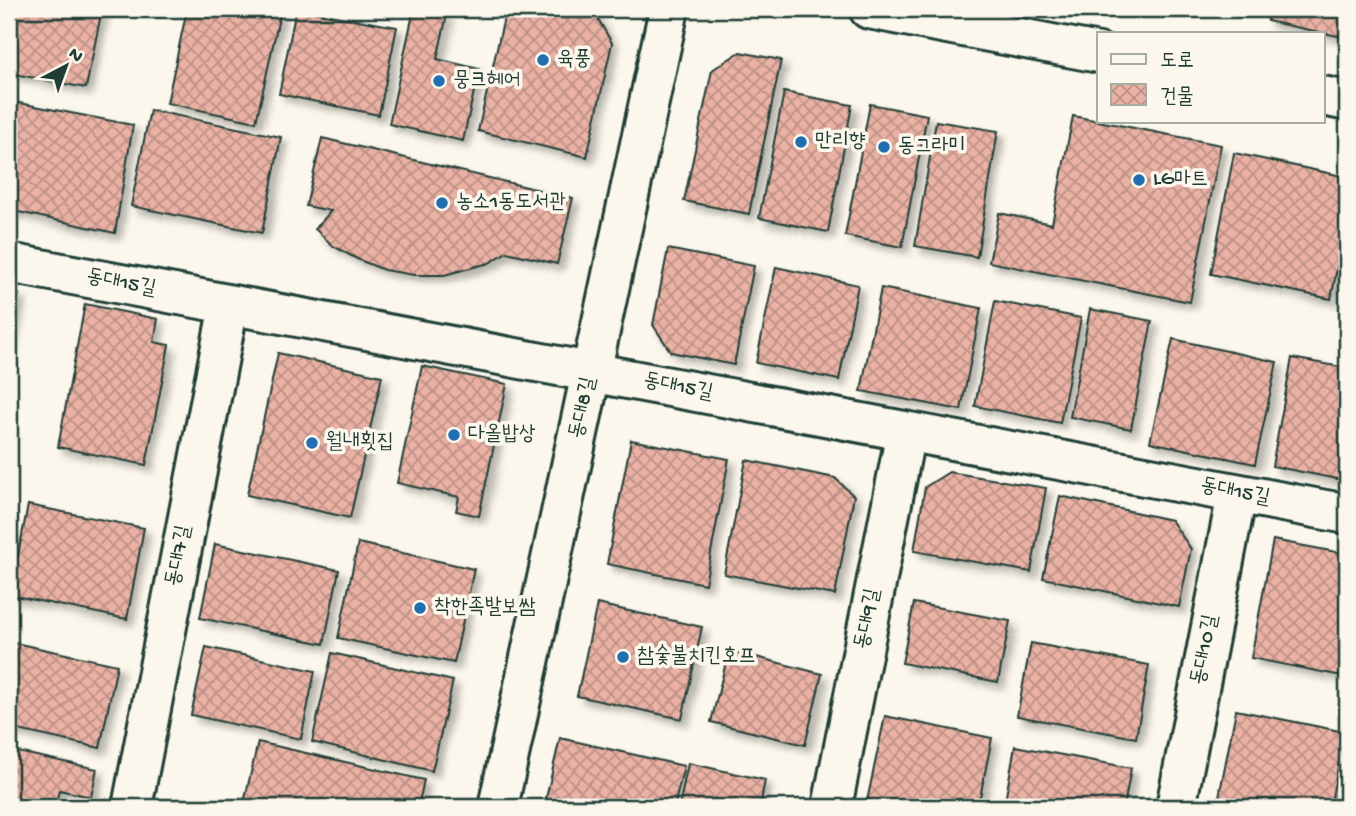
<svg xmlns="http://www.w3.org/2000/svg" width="1356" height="816" viewBox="0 0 1356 816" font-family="'Gochi Hand','Poor Story',sans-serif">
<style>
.building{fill:url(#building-cross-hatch);stroke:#1f3d34;stroke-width:2;filter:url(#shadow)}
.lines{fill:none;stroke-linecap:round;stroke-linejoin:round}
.minor-casing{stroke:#1f3d34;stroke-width:44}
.tertiary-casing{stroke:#1f3d34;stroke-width:44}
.minor{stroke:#fbf7ec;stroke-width:38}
.tertiary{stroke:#fbf7ec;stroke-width:38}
.poi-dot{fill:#1f6fb2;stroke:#fbf7ec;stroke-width:2.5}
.labels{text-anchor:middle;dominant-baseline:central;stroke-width:7;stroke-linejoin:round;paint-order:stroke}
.poi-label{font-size:21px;fill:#1f3d34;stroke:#fbf7ec;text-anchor:start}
.street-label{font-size:21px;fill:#1f3d34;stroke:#fbf7ec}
</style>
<defs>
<pattern id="building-cross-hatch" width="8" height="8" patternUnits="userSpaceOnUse" patternTransform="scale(1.75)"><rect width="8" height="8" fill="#eab1a4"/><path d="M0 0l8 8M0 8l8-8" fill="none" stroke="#bd9186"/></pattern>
<filter id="shadow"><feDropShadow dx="6" dy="6" stdDeviation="3.5" flood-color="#0004"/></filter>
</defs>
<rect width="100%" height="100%" fill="#fbf7ec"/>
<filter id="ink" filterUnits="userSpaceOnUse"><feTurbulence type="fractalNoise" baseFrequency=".0143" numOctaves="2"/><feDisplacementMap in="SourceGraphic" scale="14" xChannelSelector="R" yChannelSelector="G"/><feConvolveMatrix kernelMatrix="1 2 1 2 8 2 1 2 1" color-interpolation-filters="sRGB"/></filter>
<g filter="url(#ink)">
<g class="building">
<path d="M9,9H102L86,88L9,73Z"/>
<path d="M187,9H281L256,122L167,103Z"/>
<path d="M296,9L397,27L379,115L279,94Z"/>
<path d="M414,9L447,15L437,59L479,69L463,141L389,124Z"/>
<path d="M506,9H581L594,12L612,43L587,157L478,131Z"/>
<path d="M1269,9H1347V38L1267,21Z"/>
<path d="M740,52L781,60L749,214L684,201L712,70Z"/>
<path d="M784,92L852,105L828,232L759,218Z"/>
<path d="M9,101L133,125L115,233L9,210Z"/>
<path d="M870,104L927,115L902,247L845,236Z"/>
<path d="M150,110L281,137L262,233L131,206Z"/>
<path d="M1073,116L1221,145L1190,302L989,262L999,213L1052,224Z"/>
<path d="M936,121L998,131L977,257L915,246Z"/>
<path d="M322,138L573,198L557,264L507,252L489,263L444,275H414L384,270L357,259L333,246L315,229L331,211L306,206Z"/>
<path d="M1234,153L1347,177V217L1331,299L1211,274Z"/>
<path d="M668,249L754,266L734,365L671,352L653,325Z"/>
<path d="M776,267L858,285L839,380L756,363Z"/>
<path d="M881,288L981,308L961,410L861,391Z"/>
<path d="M9,292L19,294L9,344Z"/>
<path d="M995,301L1081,318L1060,423L975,406Z"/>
<path d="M85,304L158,319L154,342L169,345L146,465L58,447Z"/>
<path d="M1090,309L1152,321L1131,429L1070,417Z"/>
<path d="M1173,339L1277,362L1255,464L1150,442Z"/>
<path d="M278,353L382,376L350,518L247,495Z"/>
<path d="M1292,358L1347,368V481L1272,466Z"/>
<path d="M422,366L507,384L479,516L456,511L459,497L397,483Z"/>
<path d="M631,440L729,459L705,584L607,564Z"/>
<path d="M746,460L835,478L854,496L835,595L724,574Z"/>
<path d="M949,472L1046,488L1031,572L914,551L925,487Z"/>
<path d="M1060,496L1171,520L1191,549L1179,607L1043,578Z"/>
<path d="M28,505L144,528L127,619L10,595Z"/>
<path d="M1273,540L1347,554V677L1251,658Z"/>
<path d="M358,543L474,569L454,663L338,638Z"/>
<path d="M215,544L339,570L324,644L200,618Z"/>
<path d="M914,603L1010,621L998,682L902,663Z"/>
<path d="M597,604L702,627L682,719L577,696Z"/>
<path d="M15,643L117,665L100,748L9,728V671Z"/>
<path d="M1031,643L1149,665L1136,738L1017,716Z"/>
<path d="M206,647L315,671L301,739L191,715Z"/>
<path d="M729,650L822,674L805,745L711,722Z"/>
<path d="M332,653L453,681L432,771L312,742Z"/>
<path d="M1236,710L1345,732L1330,807H1217Z"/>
<path d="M885,716L992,738L978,807H897L867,801Z"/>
<path d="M560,738L684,766L674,807H544Z"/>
<path d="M258,742L424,780L418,807H243Z"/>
<path d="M1015,746L1131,768L1124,807H1004Z"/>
<path d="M9,750L97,769L91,797L59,790L55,807H9Z"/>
<path d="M688,763L765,780L760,807H679Z"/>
</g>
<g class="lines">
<defs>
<g id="minor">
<path d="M9,263L1347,514"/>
<path d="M132,807L229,305"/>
<path d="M498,807L669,9"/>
<path d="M832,807L906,432"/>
<path d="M1176,807L1237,494"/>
</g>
<g id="tertiary">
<path d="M869,9L1099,53"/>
<path d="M1323,96L1347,101"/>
</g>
</defs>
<use href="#minor" class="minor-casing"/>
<use href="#tertiary" class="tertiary-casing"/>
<use href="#minor" class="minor"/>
<use href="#tertiary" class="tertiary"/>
</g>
</g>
<g class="poi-dot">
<circle cx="543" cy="60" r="7"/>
<circle cx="439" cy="81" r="7"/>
<circle cx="801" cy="142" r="7"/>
<circle cx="884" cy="147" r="7"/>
<circle cx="1139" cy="180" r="7"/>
<circle cx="442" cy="203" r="7"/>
<circle cx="454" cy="435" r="7"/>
<circle cx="312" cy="443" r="7"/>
<circle cx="420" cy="608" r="7"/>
<circle cx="623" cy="657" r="7"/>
</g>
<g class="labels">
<g class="poi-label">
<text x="557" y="60">육풍</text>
<text x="453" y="81">뭉크헤어</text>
<text x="815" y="142">만리향</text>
<text x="898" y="147">동그라미</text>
<text x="1153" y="180">LG마트</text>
<text x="456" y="203">농소1동도서관</text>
<text x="468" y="435">다올밥상</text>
<text x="326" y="443">월내횟집</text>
<text x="434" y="608">착한족발보쌈</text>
<text x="637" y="657">참숯불치킨호프</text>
</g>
<g class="street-label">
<text transform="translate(121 284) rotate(11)">동대15길</text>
<text transform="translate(678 388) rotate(11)">동대15길</text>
<text transform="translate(584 408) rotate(-78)">동대8길</text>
<text transform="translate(1235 493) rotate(11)">동대15길</text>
<text transform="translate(180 556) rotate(-79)">동대7길</text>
<text transform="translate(869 619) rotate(-79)">동대9길</text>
<text transform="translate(1206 650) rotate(-79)">동대10길</text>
</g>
</g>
<rect width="1356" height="816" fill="none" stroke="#fbf7ec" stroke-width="35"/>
<rect x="18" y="18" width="1321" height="781" fill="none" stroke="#1f3d34" stroke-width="2.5" filter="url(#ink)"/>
<rect x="1097" y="32" width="228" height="91" fill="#fbf7ec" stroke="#a3ada2" stroke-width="2"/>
<rect x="1111" y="54" width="35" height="10" fill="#fbf7ec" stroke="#a3ada2" stroke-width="2"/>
<text x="1160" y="66" font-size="21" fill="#1f3d34">도로</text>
<rect x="1111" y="84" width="35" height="21" fill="url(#building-cross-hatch)" stroke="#a3ada2" stroke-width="2"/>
<text x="1160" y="102" font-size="21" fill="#1f3d34">건물</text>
<g transform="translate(66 66) rotate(41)" stroke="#fbf7ec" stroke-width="5" paint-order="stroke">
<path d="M0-5L12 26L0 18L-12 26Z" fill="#1f3d34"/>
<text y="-10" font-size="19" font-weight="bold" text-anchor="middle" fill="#1f3d34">N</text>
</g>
</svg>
